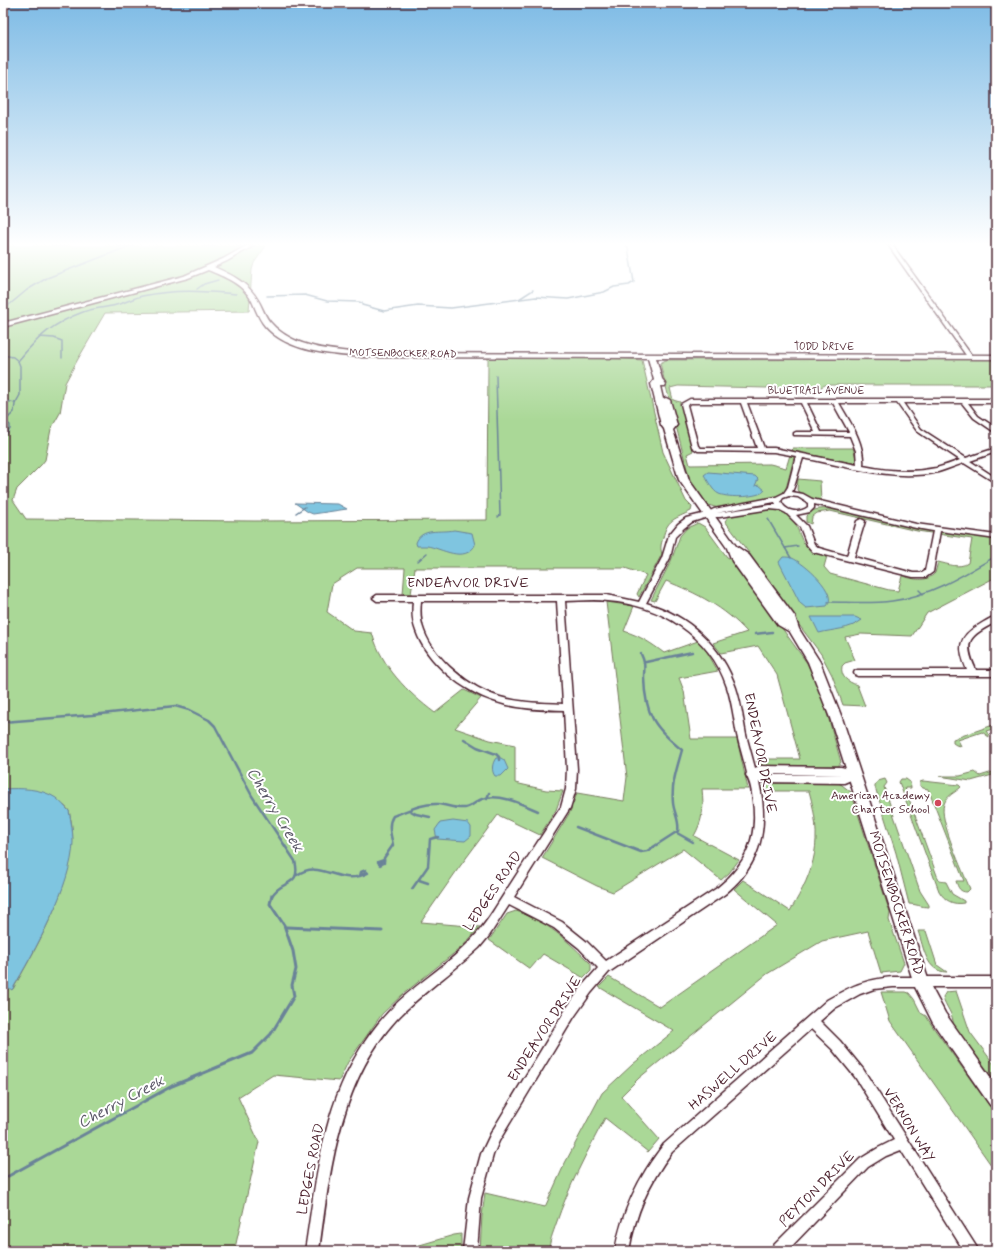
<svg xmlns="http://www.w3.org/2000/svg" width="999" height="1254" viewBox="0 0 999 1254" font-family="Mynerve,sans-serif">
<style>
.green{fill:#aad897;stroke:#7a7c61}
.water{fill:#7fc5e0;stroke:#6a8398}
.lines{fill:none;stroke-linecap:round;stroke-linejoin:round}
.stream-far2{stroke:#6a8398;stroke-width:1.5}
.stream-far1{stroke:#6a8398;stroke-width:2.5}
.stream{stroke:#6a8398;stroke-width:3}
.street-casing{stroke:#4a1f2b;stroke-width:3}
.secondary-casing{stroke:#4a1f2b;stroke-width:3}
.street{fill:#fff;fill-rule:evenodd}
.secondary{fill:#fff;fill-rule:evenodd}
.poi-dot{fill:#d1495b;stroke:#fff;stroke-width:1.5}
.labels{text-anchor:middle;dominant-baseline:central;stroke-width:4;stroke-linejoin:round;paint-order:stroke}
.far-street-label{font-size:10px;fill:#4a1f2b;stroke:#fff}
.poi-label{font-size:12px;fill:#4a1f2b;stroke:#fff;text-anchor:end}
.near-street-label{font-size:14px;fill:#4a1f2b;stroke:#fff}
.near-water-label{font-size:16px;font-style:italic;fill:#5d596a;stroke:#fff}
</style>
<rect width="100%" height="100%" fill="#fff"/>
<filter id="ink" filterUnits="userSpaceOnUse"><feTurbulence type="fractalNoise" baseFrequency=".025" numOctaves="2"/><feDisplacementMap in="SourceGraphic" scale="8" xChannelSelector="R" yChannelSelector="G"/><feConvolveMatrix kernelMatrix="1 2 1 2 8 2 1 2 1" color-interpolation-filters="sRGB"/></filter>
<g filter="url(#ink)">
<g class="green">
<path d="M3,246H266L254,263L252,270L249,311L105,313L78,359L65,383L60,413L51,429L45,460L41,465L17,489L13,500L26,519L254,521L487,520L488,358H610L642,360L663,452L686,501L692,507L691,511C675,519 667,519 663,538C661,544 660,548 662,554L639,597L637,594L646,575L625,568H415L411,594H403L405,568H357L332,584L327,612L354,631L372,633C382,667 407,692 435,713L464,690L481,698L455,728L490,740L515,745V783L546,790L563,791L556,810L540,835L498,815L458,869L421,922L480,927L463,946L402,995L382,1014L348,1062L339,1081L273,1075L238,1097L259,1142L235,1248L275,1251H3V995L9,988L13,989C37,947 82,869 71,820C70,818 70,813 69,811C62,798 26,793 11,789H3Z"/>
<path d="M996,359V385H825L821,387L772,388L769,385L767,388L678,386L670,388L673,400L680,402L693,451L687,454L690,465L770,464L786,468L790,455L794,457C793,462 786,491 784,493C782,495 778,497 776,498L718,508L708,505L690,480L688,473L660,363L666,360Z"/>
<path d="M793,448H853L857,461L852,463L792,451Z"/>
<path d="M798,479L820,481L821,502L814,501L797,490Z"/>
<path d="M774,509C801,510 794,537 809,549C814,553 821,554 827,556L824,567L830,574L889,590L898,591L902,576C914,579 926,583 935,573L938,562C948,564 959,569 968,563L972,539L917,531L830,511L817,513L812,517L811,524L806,522V516C814,506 827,509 838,510L918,529L996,539V577L927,613L912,636L861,634L845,637L855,660L845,663L842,666C840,677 848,682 857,685L865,706L843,705L832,675L821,654L762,576L749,553L725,521L729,516Z"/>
<path d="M698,523L705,527L727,557L733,560L807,663C822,690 832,731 841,762L838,766H764L756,762L760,759H800L777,675L758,646L721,653L713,643L747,632C724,607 697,593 666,581L655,601L651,600L671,561L680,536L687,528Z"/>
<path d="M606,602L634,606L624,631C640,636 651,643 664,653L698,641L707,652L718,671L679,678L684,691L691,739H737L748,789H702C704,807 703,820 694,836L739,860L729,873L721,880L683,849L613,892L597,886L542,858L570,812L577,793L624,801L627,777Z"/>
<path d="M996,724V728L986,731L989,735V737L982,732L958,740L961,746L956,745L953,743V739Z"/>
<path d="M996,771V774L971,781L939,776H960L975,772L980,776Z"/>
<path d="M885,779L887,783L884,787L920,891L929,905V907C921,907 916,904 909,904L896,853L875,787V785L878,781Z"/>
<path d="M901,779H906L910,782L911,788H905L939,881L946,882L952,894L964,901V903C953,905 945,901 939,891L899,782Z"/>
<path d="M923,781L959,785L961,787C955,793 947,795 944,804C938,819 963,871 970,889L967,892C960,892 958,888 956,881H964L928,789L923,788L920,786V782Z"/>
<path d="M766,783H838L842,785L851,792L890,913L889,920L904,963L900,971L881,973L868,931L822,941L767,974L639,1078L621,1096L659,1139L648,1152L605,1118C587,1152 568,1188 556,1224C553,1233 549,1242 549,1251H480L482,1216L485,1193L545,1207L565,1163L602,1093L633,1064L674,1031L599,987L609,977L660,1007L777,925L734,889L743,880L790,911C816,868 823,841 809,791H762V788Z"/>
<path d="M516,911C546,920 569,942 591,964V971L584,978L543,954L530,969L489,940L507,914Z"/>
<path d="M918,931H926L937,965L947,972C926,972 924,948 918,931Z"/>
<path d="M956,991L970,1032L996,1067V1082L953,1024C954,1015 945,1006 943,997L946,992Z"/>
<path d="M881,992H906L909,993L914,999L921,1013L926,1016L933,1027L996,1115V1172L890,1021Z"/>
<path d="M461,1234V1251H399L454,1235Z"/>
</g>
<g class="water">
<path d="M708,472L755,476L758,479L755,486L759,485L765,490C760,498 728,498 719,494C712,491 708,480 704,475Z"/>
<path d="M295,503L338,504L347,509L313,514L308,512Z"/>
<path d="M454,530L472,533L475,545C465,564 441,548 427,546C424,546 420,546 417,546L416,543C421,527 441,533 454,530Z"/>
<path d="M783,557C786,557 790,557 792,558C804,563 839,593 827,606L806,608L800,603L779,562Z"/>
<path d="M811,617H855L862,620C849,630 834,629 819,633Z"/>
<path d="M496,758H501L504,760L508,769L501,776H495C491,771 492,763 496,758Z"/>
<path d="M3,789C20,788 41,788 56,798C61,802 65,807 69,811C71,821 73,831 73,842C72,885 34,952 12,990L9,988L3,995Z"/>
<path d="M453,821L468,823L471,827V836L465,841L437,839L435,830L440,823Z"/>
</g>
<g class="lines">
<g class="stream-far2">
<path d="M197,289L204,284L218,280"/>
<path d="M267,296L305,295L327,301L359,302L362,303V305L384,311L418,306L451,308L536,297L568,299L604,292L614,287L629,285L634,282L628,248L626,246"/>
<path d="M519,299L533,290"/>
<path d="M3,310L27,290L47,278L130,246"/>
<path d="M39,337L54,338L62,341V358"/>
<path d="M3,355L13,357L18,361L20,366V395L15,404L14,412L5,421L10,425V429L3,439"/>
<path d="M18,361C38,337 53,323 83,312C93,308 105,308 116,305C125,303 133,298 142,296C176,289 202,291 236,294"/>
<path d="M496,376L500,515L498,517"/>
<path d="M3,400L15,403"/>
<path d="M296,513L305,507"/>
<path d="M768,519L791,558"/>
<path d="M785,548L798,546"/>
<path d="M418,561L427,553"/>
<path d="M919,590L923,594"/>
<path d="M828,602C849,602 871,604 892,601C930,596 964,575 996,556"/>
</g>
<g class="stream-far1">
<path d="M755,634L772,632"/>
<path d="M646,662L692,652"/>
<path d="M3,722L92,715L175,706L189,710L209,720L215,726L252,796L295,861C302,888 281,879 272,896"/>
<path d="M464,739L477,747L496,754L499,757V760"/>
<path d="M487,799L489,793"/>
<path d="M409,810L416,814L430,817"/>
<path d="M576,827L641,852L647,851L678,831C680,821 674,813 673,803C671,784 677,768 682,750C655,728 645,715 644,678C644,668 646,664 641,654"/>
<path d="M677,833L693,842"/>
<path d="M378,862L384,860"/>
<path d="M379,864L384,860"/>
<path d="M380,865L384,863V858L393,845C391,835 387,825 393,816C407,811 422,803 438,804C447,805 456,809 465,808C472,807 476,801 482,799C500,793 522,804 538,811"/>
<path d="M297,875C322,858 338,888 368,873"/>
<path d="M361,875L367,872"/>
<path d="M360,876L361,872L366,870"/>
<path d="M419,880L428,883"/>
<path d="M412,889L428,866L430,839L438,837"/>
</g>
<g class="stream">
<path d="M286,927L382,931"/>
<path d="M3,1179L172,1086L252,1053L271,1034L294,996L292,985L296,969L293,951L284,925L270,904L272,895"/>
</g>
<defs>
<g id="street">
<path d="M889,246H893L972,356V358H968Z"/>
<path d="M690,399H996V403H968L978,416L996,428V433L974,418L962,403H903L921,429L966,458L996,448V452L970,461L996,478V483L964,463C955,466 947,469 938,472C894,482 846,466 803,458L794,487L792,492L803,494L812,499L916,524L996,535V539L940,531L933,572L926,577H913L813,552L807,545L800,527L786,513L780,510L770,509L720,517H708L692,522L684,528L675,537L670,558L646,603C688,615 722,646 736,688C741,703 743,719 746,735C749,746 752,757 755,768L759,766L841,767L858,771L860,774L858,777L844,783L759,782C769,827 762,864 725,894L609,972L591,993L574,1017L499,1141L493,1155L481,1198L477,1251H463L469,1198L481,1154L491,1133L566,1009L583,985L598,968L579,948L554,928L509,905L489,936L479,948C452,973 421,993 396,1020C339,1083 330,1170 319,1251H305C315,1188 321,1120 352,1063C364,1041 380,1019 399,1001C422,980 450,963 471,940C485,926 495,908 506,891C524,863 542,835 561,807L566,789L567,769L564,710C540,710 516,709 494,701C463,691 427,663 416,631C412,621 412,611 413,601H377L373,598L377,595H607L639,602L662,558L669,535L678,524L686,518L706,513L714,509L776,497L784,493L788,487L796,456L774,452L698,451L692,447L681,404ZM691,403H741L757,448H701L698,446L687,405ZM747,403H801L815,432H796L794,433V435L850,436L856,451L857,465L774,448H764ZM807,403H833L849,432H821ZM839,403H897L917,431L960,460C952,463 944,466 936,468C912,473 887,471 863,466C865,443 850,422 839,403ZM789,496L798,497L808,503V507C799,514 785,512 781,501L783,498ZM775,502L776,505H770L716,513ZM814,504L916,528L933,531L925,571L922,573H913L854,557L865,521L861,519L857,521L847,556L819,548L814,544L807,526L796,515L810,512L814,508ZM421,601H557L563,704C542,703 521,703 500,697C471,689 434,659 424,631C420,621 420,611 421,601ZM565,601C579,601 594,599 608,601C660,605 710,635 727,687C732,702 734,719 737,735C740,748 744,760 747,773L746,775C751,783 752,792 753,801C758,838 746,865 717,888L606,961L587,942L562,922L514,897L570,808L576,789L577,769ZM759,774H761L843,775H762Z"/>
<path d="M996,616V622C970,636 962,640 976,670H996V676H858L855,675L854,673L855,671L858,670H967C958,649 957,637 979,625C984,622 990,618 996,616Z"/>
<path d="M893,977H996V987H893L874,989L860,994L835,1008L820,1021L840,1041L863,1069L979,1251H964L901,1150L886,1156L868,1167L787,1251H771L773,1246L860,1159L878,1148L894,1140L855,1077L832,1049L811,1029L672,1152C649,1182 635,1214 629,1251H615C622,1211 639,1176 664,1144L827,1000C852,986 863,980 893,977Z"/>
</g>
<path id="secondary" d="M246,246H253L227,261L214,267C232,275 249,283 259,302C263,309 265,317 271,323C293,348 331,350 362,353L996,355V359L656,358L662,379L666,384L665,386H660L663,399L666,398L670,400L677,425L673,430L689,480L736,546L749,555L795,617L799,629L820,662L842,718L930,985L945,1013L996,1085V1107L990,1105L933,1023L915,987L830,718L808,662L790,632L778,625L732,561L727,548L679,480L664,429L661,425L651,384L654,380L648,358L362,357C330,354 287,352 265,326C259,319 256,310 252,301C243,284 225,277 208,270L188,278L3,327V323L184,276L223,259Z"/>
</defs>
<use href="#street" class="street-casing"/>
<use href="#secondary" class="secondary-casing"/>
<use href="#street" class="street"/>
<use href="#secondary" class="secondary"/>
</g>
</g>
<linearGradient id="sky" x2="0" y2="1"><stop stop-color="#7ebbe5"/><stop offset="0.58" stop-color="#fff"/><stop offset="1" stop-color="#fff" stop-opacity="0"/></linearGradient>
<rect width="999" height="421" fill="url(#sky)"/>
<circle class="poi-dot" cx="938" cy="803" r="4"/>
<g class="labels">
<g class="far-street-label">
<text x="824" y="347">TODD DRIVE</text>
<text transform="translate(403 354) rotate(1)">MOTSENBOCKER ROAD</text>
<text x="816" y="391">BLUETRAIL AVENUE</text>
</g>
<g class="poi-label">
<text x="930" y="796">American Academy<tspan x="930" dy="14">Charter School</tspan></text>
</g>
<g class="near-street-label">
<text x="468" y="583">ENDEAVOR DRIVE</text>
<text transform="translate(760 753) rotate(79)">ENDEAVOR DRIVE</text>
<text transform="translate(493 891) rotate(-56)">LEDGES ROAD</text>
<text transform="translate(896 903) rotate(72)">MOTSENBOCKER ROAD</text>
<text transform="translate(545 1029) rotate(-57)">ENDEAVOR DRIVE</text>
<text transform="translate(733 1071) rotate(-41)">HASWELL DRIVE</text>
<text transform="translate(909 1125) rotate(58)">VERNON WAY</text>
<text transform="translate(311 1169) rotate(-79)">LEDGES ROAD</text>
<text transform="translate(817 1189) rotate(-45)">PEYTON DRIVE</text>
</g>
<g class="near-water-label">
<text transform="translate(275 810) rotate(59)">Cherry Creek</text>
<text transform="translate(121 1102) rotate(-28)">Cherry Creek</text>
</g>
</g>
<rect width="999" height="1254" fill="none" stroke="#fff" stroke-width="16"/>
<rect x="8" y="8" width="983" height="1238" fill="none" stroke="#4a1f2b" stroke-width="1.5" filter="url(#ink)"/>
</svg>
